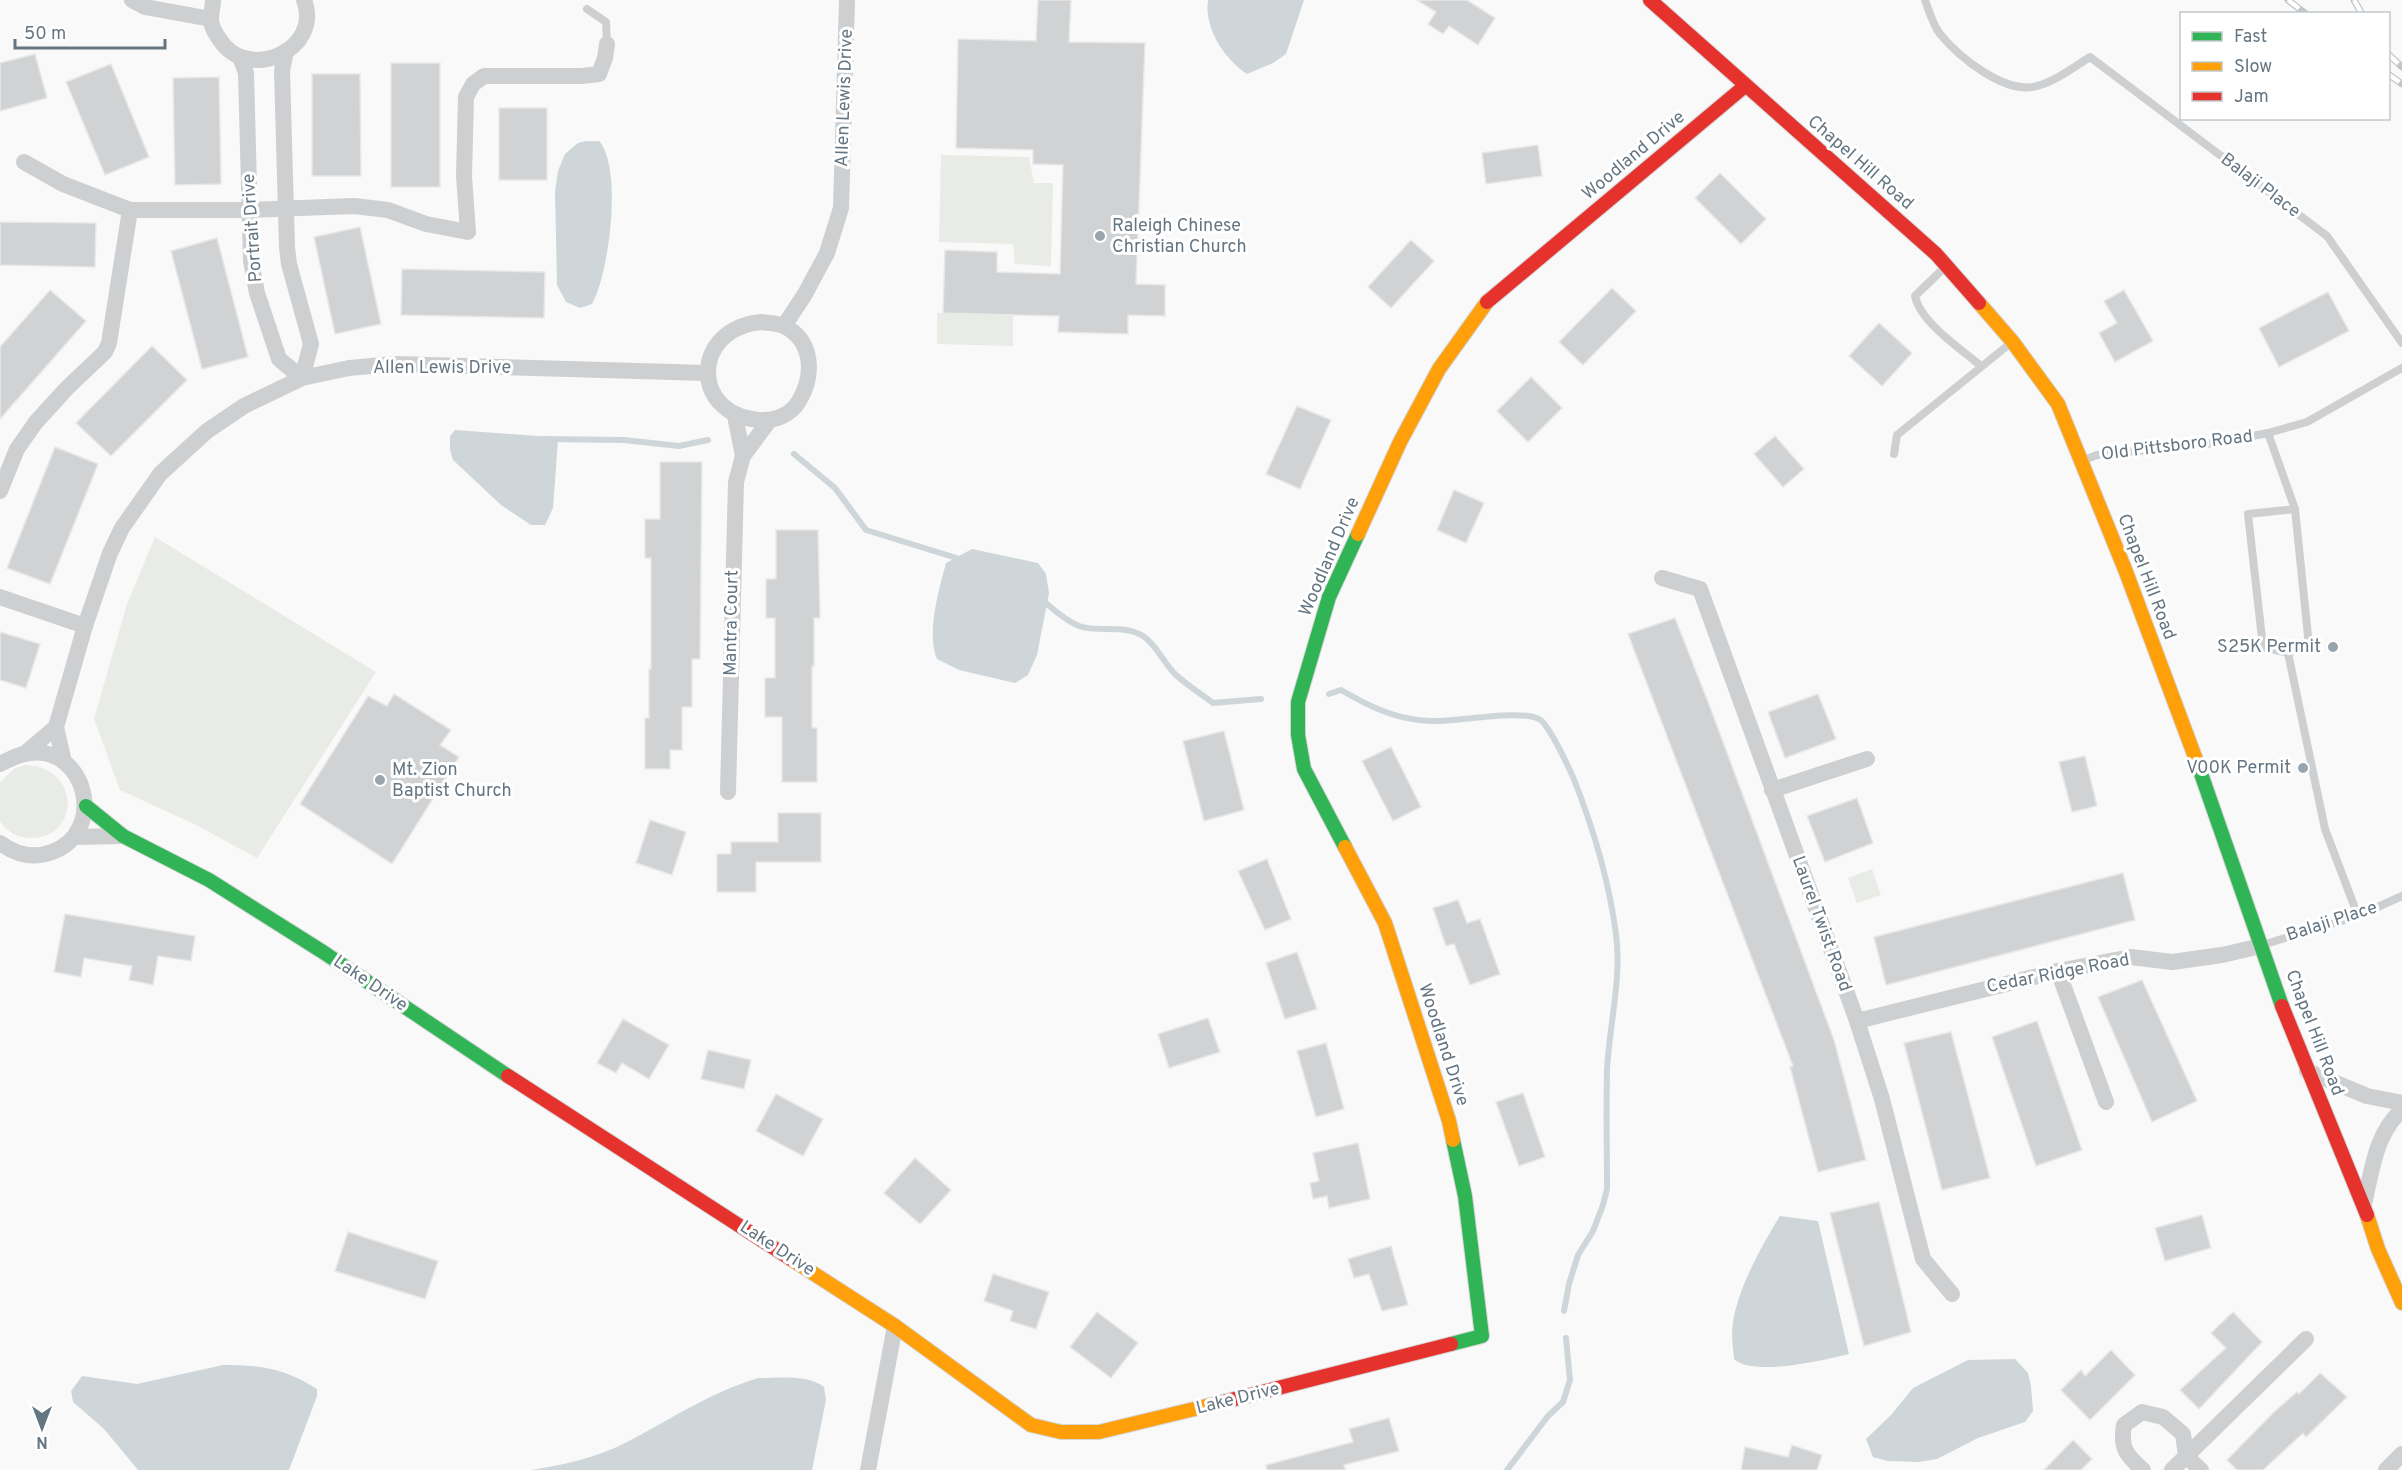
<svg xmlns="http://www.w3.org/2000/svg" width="2402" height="1470" viewBox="0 0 2402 1470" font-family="Overpass,sans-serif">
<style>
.green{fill:#e8ebe6}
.water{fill:#ced6d9}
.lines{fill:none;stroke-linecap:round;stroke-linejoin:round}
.stream{stroke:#ced6d9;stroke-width:6}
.building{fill:#d0d2d3;stroke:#e8e8e8;stroke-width:1.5}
.fast-casing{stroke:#d5d6d7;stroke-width:16}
.slow-casing{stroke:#d5d6d7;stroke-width:16}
.jam-casing{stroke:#d5d6d7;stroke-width:16}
.lane{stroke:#cecfd0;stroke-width:8}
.street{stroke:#cecfd0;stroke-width:16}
.fast{stroke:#30b455;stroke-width:14}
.slow{stroke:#ff9f0a;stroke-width:14}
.jam{stroke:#e5322d;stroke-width:14}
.rail-casing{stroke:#c3c5c6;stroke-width:7}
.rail{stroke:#fff;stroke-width:4.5;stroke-dasharray:14;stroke-linecap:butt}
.poi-dot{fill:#99a4ac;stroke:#fff;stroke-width:2}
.labels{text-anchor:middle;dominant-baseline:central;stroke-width:6;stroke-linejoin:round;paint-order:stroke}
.street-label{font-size:18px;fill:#657683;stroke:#fff}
.poi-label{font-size:18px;fill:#657683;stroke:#fff;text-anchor:start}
</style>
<rect width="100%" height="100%" fill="#f9f9f9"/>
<g class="green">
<path d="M941,155L1029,157L1034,183H1053L1051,266L1015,264L1013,244L939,242Z"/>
<path d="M937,313L1013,315V346L937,344Z"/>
<path d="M155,537L376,672L257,858L196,825L120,790L94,719L127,604Z"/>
<path d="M26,765C81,767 80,838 31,838C18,838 7,832 0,821V782L15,768Z"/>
<path d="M1872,869L1881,895L1857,903L1848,878Z"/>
</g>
<g class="water">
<path d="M1208,0H1304L1286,54L1273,63L1247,74C1224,59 1204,28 1208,0Z"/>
<path d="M586,141H599C623,168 609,274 592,304L580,308L566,302L557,285L555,192L558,171L565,154L578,143Z"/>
<path d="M455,430L551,437L558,440L553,508L545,525H531L501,505L453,460L450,450V436Z"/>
<path d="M972,549L1038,563L1046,574L1049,593L1037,655L1028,675L1015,683L959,670L937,659C926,634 939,589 946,563Z"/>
<path d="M1780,1216L1818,1221L1849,1354C1825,1360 1753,1377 1734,1359C1733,1347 1731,1334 1733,1322C1738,1288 1762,1245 1780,1216Z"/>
<path d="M2015,1359L2028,1373L2031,1386L2033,1411L2025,1422L1978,1438L1937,1459L1919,1462L1888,1461L1873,1457L1866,1439L1891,1415L1913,1388L1968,1360Z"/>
<path d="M223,1365C261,1365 284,1368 317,1389V1396L289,1470H138L104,1429L73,1402L71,1391L82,1376L137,1384Z"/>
<path d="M758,1378C778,1378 808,1374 824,1387L826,1400L812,1470H531C563,1465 596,1458 625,1443C670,1420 709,1393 758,1378Z"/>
</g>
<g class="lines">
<g class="stream">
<path d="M544,439L624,440L679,446L708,440"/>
<path d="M794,454L835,488L866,530L963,560"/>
<path d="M1041,599C1052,608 1064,620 1079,626C1099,633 1124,624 1143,636C1158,646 1163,663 1176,675C1187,685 1201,694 1213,703L1261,699"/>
<path d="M1329,694L1341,690C1370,707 1397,720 1431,721C1457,722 1519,709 1539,719C1548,723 1568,766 1573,777C1593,827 1609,881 1616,934C1622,979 1609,1026 1607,1071C1606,1110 1607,1150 1607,1189L1603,1205L1593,1231L1578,1255L1569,1284L1564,1311"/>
<path d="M1507,1470L1548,1416L1563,1402L1570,1380L1566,1338"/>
</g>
</g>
<g class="building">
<path d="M1038,0H1071L1069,42L1145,43L1136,284L1165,285V316L1128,315V334L1058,332L1059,316L943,313L945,250L997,252V272L1060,274L1063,165L1033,164V150L956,148L958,39L1036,41Z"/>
<path d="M1417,0H1467L1495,18L1478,45L1449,26L1443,34L1428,24L1436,12Z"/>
<path d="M35,54L47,98L0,111V63Z"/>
<rect x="391" y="63" width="49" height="124"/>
<path d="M111,64L149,157L105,175L66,82Z"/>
<path d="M312,74H360L361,176H312Z"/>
<path d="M219,77L221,184L175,185L173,78Z"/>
<rect x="499" y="108" width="48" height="72"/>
<path d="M1538,145L1542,176L1486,184L1482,153Z"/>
<path d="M1720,173L1766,219L1741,244L1695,198Z"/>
<path d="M0,222L96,223L95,267L0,265Z"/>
<path d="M360,227L381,324L335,334L314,237Z"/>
<path d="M217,238L248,357L202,369L171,251Z"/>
<path d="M1411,240L1434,261L1391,308L1368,287Z"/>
<path d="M402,269L545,272L544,318L401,315Z"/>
<path d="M1612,288L1636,311L1583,365L1559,342Z"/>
<path d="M50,290L86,321L0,419V347Z"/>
<path d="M2124,290L2153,341L2115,362L2099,333L2117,323L2104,301Z"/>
<path d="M2328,292L2349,331L2279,367L2259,328Z"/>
<path d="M1879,323L1912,353L1882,386L1849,356Z"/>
<path d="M152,346L187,380L111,456L76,423Z"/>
<path d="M1531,377L1562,408L1528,442L1497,411Z"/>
<path d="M1297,406L1331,420L1300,489L1266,474Z"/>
<path d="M1775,436L1804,469L1783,487L1754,454Z"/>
<path d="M55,447L98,464L50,584L7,568Z"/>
<path d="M660,462H702L700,659H692V707H682V750H670V769H645V718H649V669H651V558H645V519H660Z"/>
<path d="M1454,490L1484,503L1466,543L1437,530Z"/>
<path d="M776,530H818L820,618H814V666H812V728H817V782H782V717H765V678H775V618H766V579H776Z"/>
<path d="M1675,618L1710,707L1834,1040L1866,1160L1818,1172L1790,1067L1793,1066L1628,634Z"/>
<path d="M0,632L40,644L26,688L0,680Z"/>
<path d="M394,694L451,730L440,745L459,757L392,864L300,804L368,696L387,706Z"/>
<path d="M1818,694L1836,739L1785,758L1768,712Z"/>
<path d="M1224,731L1244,810L1204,821L1183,741Z"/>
<path d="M1391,747L1421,807L1393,821L1362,761Z"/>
<path d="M2085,756L2097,806L2072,812L2059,762Z"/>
<path d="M1857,798L1873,843L1825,862L1807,816Z"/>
<path d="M778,813H821V862H756V892H717V854H731V842H778Z"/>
<path d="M650,820L686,832L672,875L636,863Z"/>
<path d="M1267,859L1291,919L1265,930L1238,871Z"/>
<path d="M2123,873L2135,920L1886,985L1874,937Z"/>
<path d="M1458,900L1467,923L1480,919L1500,974L1470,985L1454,944L1446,946L1433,908Z"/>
<path d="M65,914L195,936L191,961L158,956L153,985L129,980L132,966L84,958L81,977L54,972Z"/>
<path d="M1297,952L1317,1009L1285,1019L1266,963Z"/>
<path d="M2142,980L2197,1101L2152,1122L2098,997Z"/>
<path d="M1208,1018L1220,1052L1169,1068L1158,1034Z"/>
<path d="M623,1019L669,1045L649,1079L622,1063L616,1073L597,1063Z"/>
<path d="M2037,1021L2082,1150L2036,1166L1992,1037Z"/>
<path d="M1951,1032L1990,1178L1942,1190L1904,1043Z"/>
<path d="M1326,1043L1344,1109L1316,1117L1297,1051Z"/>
<path d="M708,1050L751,1060L744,1089L701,1079Z"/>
<path d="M1523,1093L1545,1157L1519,1166L1496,1102Z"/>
<path d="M776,1094L823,1119L803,1156L756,1131Z"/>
<path d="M1358,1143L1370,1199L1329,1208L1327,1196L1313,1199L1310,1183L1319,1181L1313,1153Z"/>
<path d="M915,1158L951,1190L920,1224L884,1193Z"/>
<path d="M1879,1202L1911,1332L1864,1346L1830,1213Z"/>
<path d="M2202,1215L2211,1248L2165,1261L2155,1228Z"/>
<path d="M348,1232L438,1261L425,1299L335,1271Z"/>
<path d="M1391,1246L1408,1305L1382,1311L1369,1274L1354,1278L1348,1259Z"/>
<path d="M993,1274L1049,1292L1036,1329L1010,1321L1013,1311L984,1301Z"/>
<path d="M1097,1312L1138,1343L1111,1378L1070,1347Z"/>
<path d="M2233,1312L2262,1342L2199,1409L2180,1390L2226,1348L2211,1333Z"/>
<path d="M2111,1350L2135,1375L2090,1420L2061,1390L2081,1370L2085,1376Z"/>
<path d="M2320,1373L2347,1397L2306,1437L2303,1433L2263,1470H2237L2227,1460L2274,1412L2297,1392L2299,1394Z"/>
<path d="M1389,1418L1399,1451L1344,1465L1346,1470H1267L1266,1465L1353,1442L1349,1429Z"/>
<path d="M2073,1440L2092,1459L2081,1470H2044Z"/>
<path d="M1792,1445L1822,1455L1817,1470H1741L1745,1447L1788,1457Z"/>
</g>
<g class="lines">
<defs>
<g id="fast">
<path d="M2198,765L2282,1006"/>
<path d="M86,806L123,836L209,880L323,952L508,1076"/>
<path d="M1345,847L1304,769L1298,735V702L1329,597L1358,534"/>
<path d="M1451,1344L1482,1336L1465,1196L1453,1140"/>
</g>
<g id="slow">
<path d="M1979,303L2012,341L2058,404L2126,572L2198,765"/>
<path d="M1358,534L1400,442L1439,369L1487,302"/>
<path d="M1345,847L1385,923L1449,1121L1453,1140"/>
<path d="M2367,1215L2378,1249L2402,1303"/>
<path d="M791,1259L895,1326L1031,1425L1061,1432H1099L1215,1404"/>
</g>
<g id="jam">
<path d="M1650,0L1936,254L1979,303"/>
<path d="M1487,302L1745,86"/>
<path d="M2282,1006L2367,1215"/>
<path d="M508,1076L791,1259"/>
<path d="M1215,1404L1451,1344"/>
</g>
</defs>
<use href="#fast" class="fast-casing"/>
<use href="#slow" class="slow-casing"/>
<use href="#jam" class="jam-casing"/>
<g class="lane">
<path d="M1925,0C1929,11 1933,25 1940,34C1959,57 2005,95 2037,86C2056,81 2074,67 2090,57L2327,236L2402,343"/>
<path d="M587,9L606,22L607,44"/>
<path d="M1945,267L1915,296C1920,322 1961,349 1981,366"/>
<path d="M2268,433L2295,509"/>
<path d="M1894,454L1897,435L2012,342"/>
<path d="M2084,460L2097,455L2216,443L2268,433L2307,422L2402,368"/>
<path d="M2288,653L2263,647L2248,514L2295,509L2309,646L2288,653L2325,829L2358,916"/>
<path d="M2262,945L2358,916L2402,896"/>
</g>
<g class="street">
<path d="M132,0L145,7L211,19"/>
<path d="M213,0C213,6 211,13 211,19C211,27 215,33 220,40C248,83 323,50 304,0"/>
<path d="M240,57L246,73L251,261L257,293L279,359L302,378L311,344L289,264L287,247L282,71L286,51"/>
<path d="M24,162L63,184L130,210H249L354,206L388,210L426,224L468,232L464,176L466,97L473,84L484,76H582L599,74L605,58L607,44"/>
<path d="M761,322C768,323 778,323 784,326C814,341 814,376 799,401C791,415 775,421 760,420C691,416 690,329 761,322Z"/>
<path d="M784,326L805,294L827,253L841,208L847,0"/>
<path d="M735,416L743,456"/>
<path d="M0,491L17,449L36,422L67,388L105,352L109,343L130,210"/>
<path d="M1662,578L1700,589L1857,1021L1882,1099L1923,1259L1952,1294"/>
<path d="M0,597L85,626"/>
<path d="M24,754L56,727"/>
<path d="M64,762L56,727L85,626L110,553L122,528L160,474L207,431L244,406L302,378L349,368L394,364L707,373"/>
<path d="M0,764C10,759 19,754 30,753C87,746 107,832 52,852C33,859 16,855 0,843"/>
<path d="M1772,790L1867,759"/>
<path d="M728,792L736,482L743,456L769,421"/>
<path d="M74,837L123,836"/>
<path d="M2058,971L2106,1102"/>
<path d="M1857,1021L2058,971L2131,957L2172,962L2222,955L2261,946"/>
<path d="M2307,1071L2367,1096L2402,1103"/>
<path d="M2364,1204C2372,1171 2375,1134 2402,1110"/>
<path d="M868,1470L895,1326"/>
<path d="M2143,1470C2126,1455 2120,1448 2124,1425L2142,1412L2163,1417L2183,1434L2186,1456L2201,1470"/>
<path d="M2172,1470L2306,1339"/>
<path d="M2386,1470L2402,1454"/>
</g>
<use href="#fast" class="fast"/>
<use href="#slow" class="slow"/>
<use href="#jam" class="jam"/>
<defs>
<g id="rail">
<path d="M2288,0L2306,14"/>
<path d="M2354,0L2362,14"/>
<path d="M2388,54L2402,67"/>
<path d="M2388,74L2402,84"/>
</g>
</defs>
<use href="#rail" class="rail-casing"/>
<use href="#rail" class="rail"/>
</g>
<g class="poi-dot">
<circle cx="1100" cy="236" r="6"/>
<circle cx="2333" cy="647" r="6"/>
<circle cx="2303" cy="768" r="6"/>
<circle cx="380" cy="780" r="6"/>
</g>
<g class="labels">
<g class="street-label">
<text transform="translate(845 98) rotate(-88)">Allen Lewis Drive</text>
<text transform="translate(1634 156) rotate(-40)">Woodland Drive</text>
<text transform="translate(1860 163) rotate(41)">Chapel Hill Road</text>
<text transform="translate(2260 186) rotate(37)">Balaji Place</text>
<text transform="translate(253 228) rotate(-94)">Portrait Drive</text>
<text x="442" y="368">Allen Lewis Drive</text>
<text transform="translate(2177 446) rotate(-7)">Old Pittsboro Road</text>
<text transform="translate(1330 557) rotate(-67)">Woodland Drive</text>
<text transform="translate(2146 577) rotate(69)">Chapel Hill Road</text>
<text transform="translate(732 623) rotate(-89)">Mantra Court</text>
<text transform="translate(2332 922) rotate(-18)">Balaji Place</text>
<text transform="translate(1821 924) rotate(70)">Laurel Twist Road</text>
<text transform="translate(2058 974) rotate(-11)">Cedar Ridge Road</text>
<text transform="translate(370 984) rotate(34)">Lake Drive</text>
<text transform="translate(2314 1033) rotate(69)">Chapel Hill Road</text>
<text transform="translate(1443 1045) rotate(72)">Woodland Drive</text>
<text transform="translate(777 1249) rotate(33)">Lake Drive</text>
<text transform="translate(1238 1399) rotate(-14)">Lake Drive</text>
</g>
<g class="poi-label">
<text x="1112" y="226">Raleigh Chinese<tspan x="1112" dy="21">Christian Church</tspan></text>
<text x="2321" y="647" text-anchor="end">S25K Permit</text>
<text x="2291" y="768" text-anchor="end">V00K Permit</text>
<text x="392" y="770">Mt. Zion<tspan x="392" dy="21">Baptist Church</tspan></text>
</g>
</g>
<rect x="2180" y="12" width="210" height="108" fill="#ffffff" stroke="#c1c8cd" stroke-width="1.5"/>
<rect x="2192" y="32" width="30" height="9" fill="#30b455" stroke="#c1c8cd" stroke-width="1.5"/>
<text x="2234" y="42" font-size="18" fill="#657683">Fast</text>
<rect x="2192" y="62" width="30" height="9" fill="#ff9f0a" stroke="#c1c8cd" stroke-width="1.5"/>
<text x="2234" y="72" font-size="18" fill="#657683">Slow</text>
<rect x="2192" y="92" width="30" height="9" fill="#e5322d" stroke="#c1c8cd" stroke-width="1.5"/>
<text x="2234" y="102" font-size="18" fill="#657683">Jam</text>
<g transform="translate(42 1428) rotate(180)" stroke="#ffffff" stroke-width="4.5" paint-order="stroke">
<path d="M0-4.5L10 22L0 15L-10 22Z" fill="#657683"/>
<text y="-9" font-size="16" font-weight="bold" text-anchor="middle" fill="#657683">N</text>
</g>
<path d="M15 39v9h150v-9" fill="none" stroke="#657683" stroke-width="3"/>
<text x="24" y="39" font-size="18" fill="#657683" stroke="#ffffff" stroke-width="4.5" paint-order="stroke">50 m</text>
</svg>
